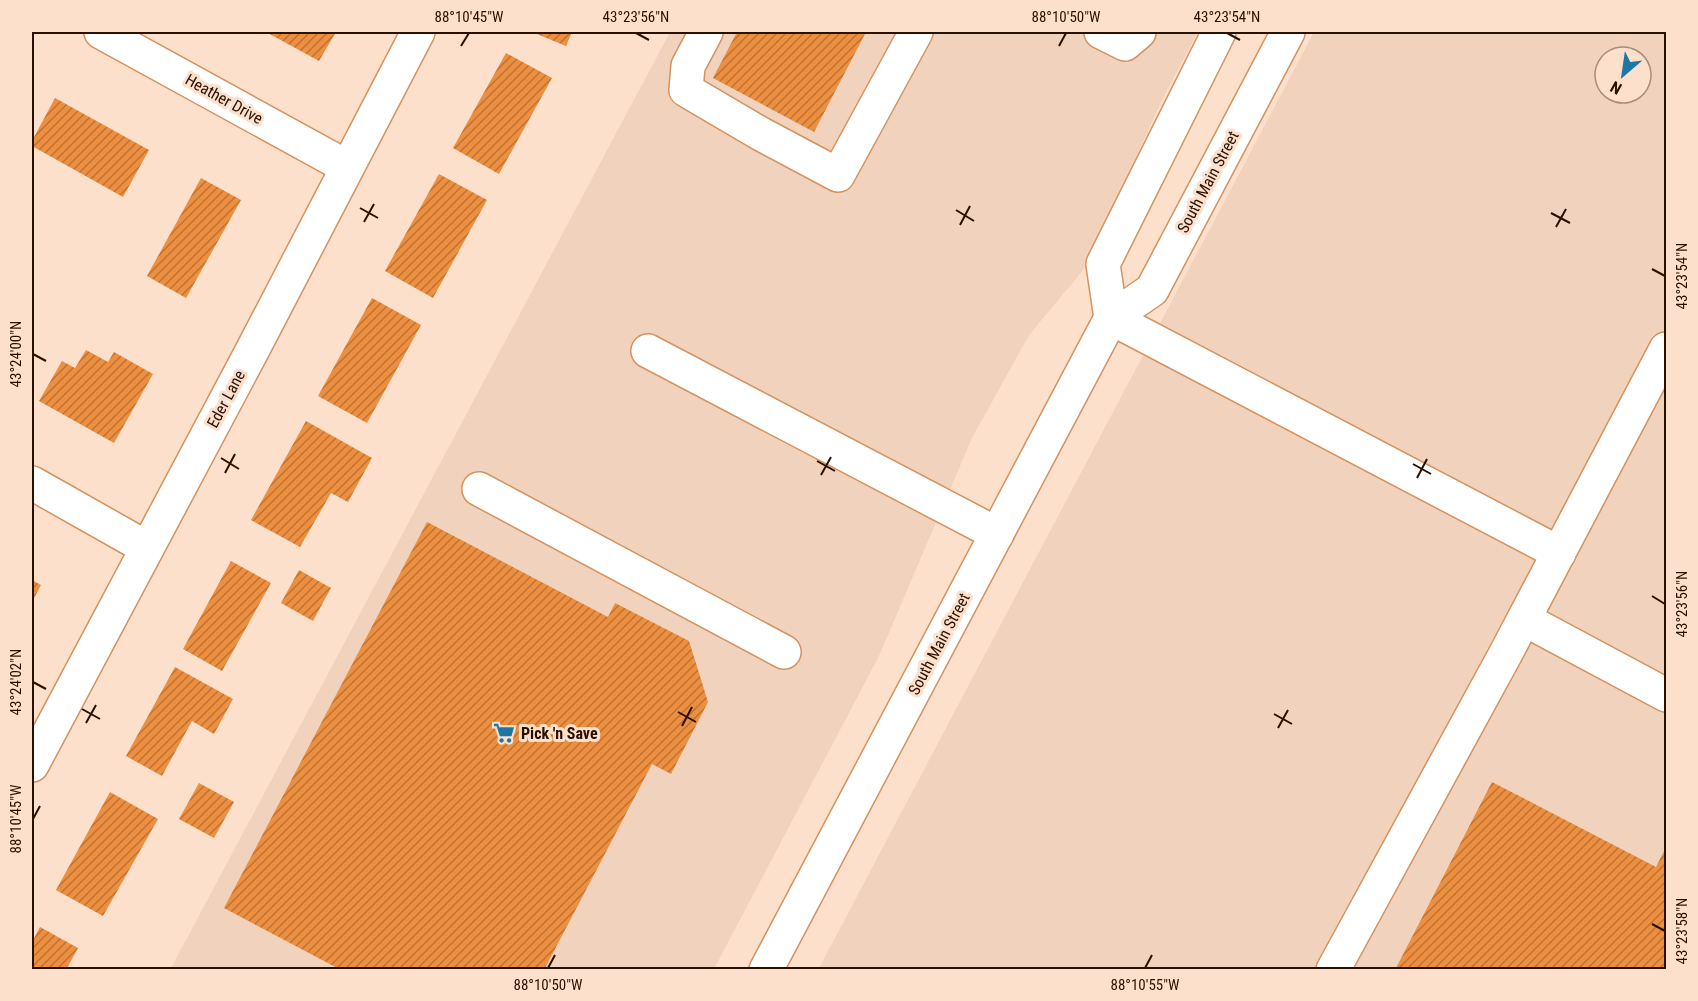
<svg xmlns="http://www.w3.org/2000/svg" width="1698" height="1001" viewBox="0 0 1698 1001" font-family="'Roboto Condensed',sans-serif">
<style>
.built{fill:#f1d2bc;fill-rule:evenodd}
.building{fill:url(#building-hatch)}
.lines{fill:none;stroke-linecap:round;stroke-linejoin:round}
.minor-casing{stroke:#d4925f;stroke-width:36}
.major-casing{stroke:#d4925f;stroke-width:36}
.minor{stroke:#fff;stroke-width:33}
.major{stroke:#fff;stroke-width:33}
.ticks{fill:none;stroke:#291100;stroke-width:2}
.labels{text-anchor:middle;dominant-baseline:central;stroke-width:6;stroke-linejoin:round;paint-order:stroke}
.street-label{font-size:16px;fill:#291100;stroke:#fde0cc}
.poi-label{font-size:16px;font-weight:bold;fill:#291100;stroke:#fde0cc;text-anchor:start}
.neatline{fill:none;stroke:#291100;stroke-width:2}
.ticks-label{font-size:15px;text-anchor:middle;fill:#291100}
</style>
<defs>
<pattern id="building-hatch" width="6" height="6" patternUnits="userSpaceOnUse" patternTransform="scale(1.5)"><rect width="6" height="6" fill="#ec8f40"/><path d="M-1 1l2-2M0 6l6-6M5 7l2-2" fill="none" stroke="#bf7333"/></pattern>
</defs>
<rect width="100%" height="100%" fill="#fde0cc"/>
<g class="built">
<path d="M670,32H1198L1162,100L1138,153L1105,233L1084,269L1029,335L972,438L879,656L714,969L170,970Z"/>
<path d="M1314,32H1666V969L818,970ZM1605,57H1641V93H1605Z"/>
</g>
<g class="building">
<path d="M266,32H336L319,61Z"/>
<path d="M532,32H572L566,46Z"/>
<path d="M737,32H866L814,132L713,78Z"/>
<path d="M506,53L552,78L499,174L453,148Z"/>
<path d="M55,98L149,150L123,197L32,146V141Z"/>
<path d="M439,174L487,200L433,298L385,271Z"/>
<path d="M201,178L241,200L186,298L147,276Z"/>
<path d="M372,298L421,325L367,423L318,396Z"/>
<path d="M86,350L108,362L114,352L153,374L114,443L39,401L62,361L75,368Z"/>
<path d="M306,421L372,458L348,502L331,493L300,547L251,520Z"/>
<path d="M427,522L608,617L615,603L689,641L708,702L671,774L652,764L544,970H341L224,908Z"/>
<path d="M231,561L271,583L222,671L183,649Z"/>
<path d="M299,570L331,588L313,621L281,603Z"/>
<path d="M32,580L41,585L32,602Z"/>
<path d="M175,667L233,699L214,734L192,721L162,776L126,756Z"/>
<path d="M1492,782L1656,867L1666,847V970H1395Z"/>
<path d="M199,783L234,802L214,838L179,819Z"/>
<path d="M110,792L158,819L103,916L56,890Z"/>
<path d="M40,927L78,948L66,970H32V942Z"/>
</g>
<g class="lines">
<defs>
<g id="minor">
<path d="M101,32L347,167"/>
<path d="M706,32L688,66L686,90L761,134L838,175L916,32"/>
<path d="M1101,32L1125,44L1139,32"/>
<path d="M1111,318L1559,553"/>
<path d="M648,351L997,534"/>
<path d="M32,483L147,548"/>
<path d="M479,489L784,652"/>
<path d="M1524,619L1666,695"/>
<path d="M32,765L252,351L418,32"/>
<path d="M1333,970L1506,653L1666,349"/>
</g>
<g id="major">
<path d="M1111,318L1103,264L1219,32"/>
<path d="M766,970L1111,318L1152,290L1288,32"/>
</g>
</defs>
<use href="#minor" class="minor-casing"/>
<use href="#major" class="major-casing"/>
<use href="#minor" class="minor"/>
<use href="#major" class="major"/>
</g>
<path class="ticks" d="M636,33L649,40M1227,33L1240,40M461,46L469,33M1059,46L1066,33M360,208L378,218M956,210L974,221M1551,213L1570,223M364,222L374,204M960,225L970,206M1556,227L1566,209M1652,269L1665,276M33,354L46,361M221,458L239,469M817,461L835,471M1413,464L1431,474M225,473L235,454M821,475L831,457M1417,478L1427,459M1652,596L1665,604M33,682L46,689M82,709L100,719M678,712L696,722M1274,714L1292,724M86,723L96,705M682,726L692,707M1278,728L1288,710M33,819L40,806M1652,924L1665,931M548,968L555,955M1145,968L1152,955"/>
<defs>
<symbol id="supermarket-bare" viewBox="-9 -9 18 18"><path d="M-6-5.5h2.5l.6 2H6L4.5 2H-2.5L-4.4-4H-6ZM-1.5 3.2a1.3 1.3 0 1 0 .1 0ZM3 3.2a1.3 1.3 0 1 0 .1 0Z" fill="#1e76a5" stroke="#fde0cc" stroke-width="2.5" paint-order="stroke"/></symbol>
</defs>
<g fill-rule="evenodd">
<use href="#supermarket-bare" x="489" y="718" width="30" height="30"/>
</g>
<g class="labels">
<g class="street-label">
<text transform="translate(224 99) rotate(29)">Heather Drive</text>
<text transform="translate(1208 182) rotate(-62)">South Main Street</text>
<text transform="translate(226 399) rotate(-62)">Eder Lane</text>
<text transform="translate(939 644) rotate(-62)">South Main Street</text>
</g>
<g class="poi-label">
<text x="521" y="733">Pick 'n Save</text>
</g>
</g>
<rect width="1698" height="1001" fill="none" stroke="#fde0cc" stroke-width="66"/>
<g transform="translate(1623 75) rotate(209)"><circle r="28" fill="#fde0cc" stroke="#a88d7a" stroke-width="1.5"/>
<path d="M0-4.5L10 22L0 15L-10 22Z" fill="#1e76a5"/>
<text y="-9" font-size="16" font-weight="bold" text-anchor="middle" fill="#291100">N</text>
</g>
<rect x="33" y="33" width="1632" height="935" class="neatline"/>
<g class="ticks-label">
<text x="469" y="22">88°10'45"W</text>
<text x="636" y="22">43°23'56"N</text>
<text x="1066" y="22">88°10'50"W</text>
<text x="1227" y="22">43°23'54"N</text>
<text transform="translate(1682 276) rotate(-90)" y="5">43°23'54"N</text>
<text transform="translate(16 354) rotate(-90)" y="5">43°24'00"N</text>
<text transform="translate(1682 604) rotate(-90)" y="5">43°23'56"N</text>
<text transform="translate(16 682) rotate(-90)" y="5">43°24'02"N</text>
<text transform="translate(16 819) rotate(-90)" y="5">88°10'45"W</text>
<text transform="translate(1682 931) rotate(-90)" y="5">43°23'58"N</text>
<text x="548" y="990">88°10'50"W</text>
<text x="1145" y="990">88°10'55"W</text>
</g>
</svg>
